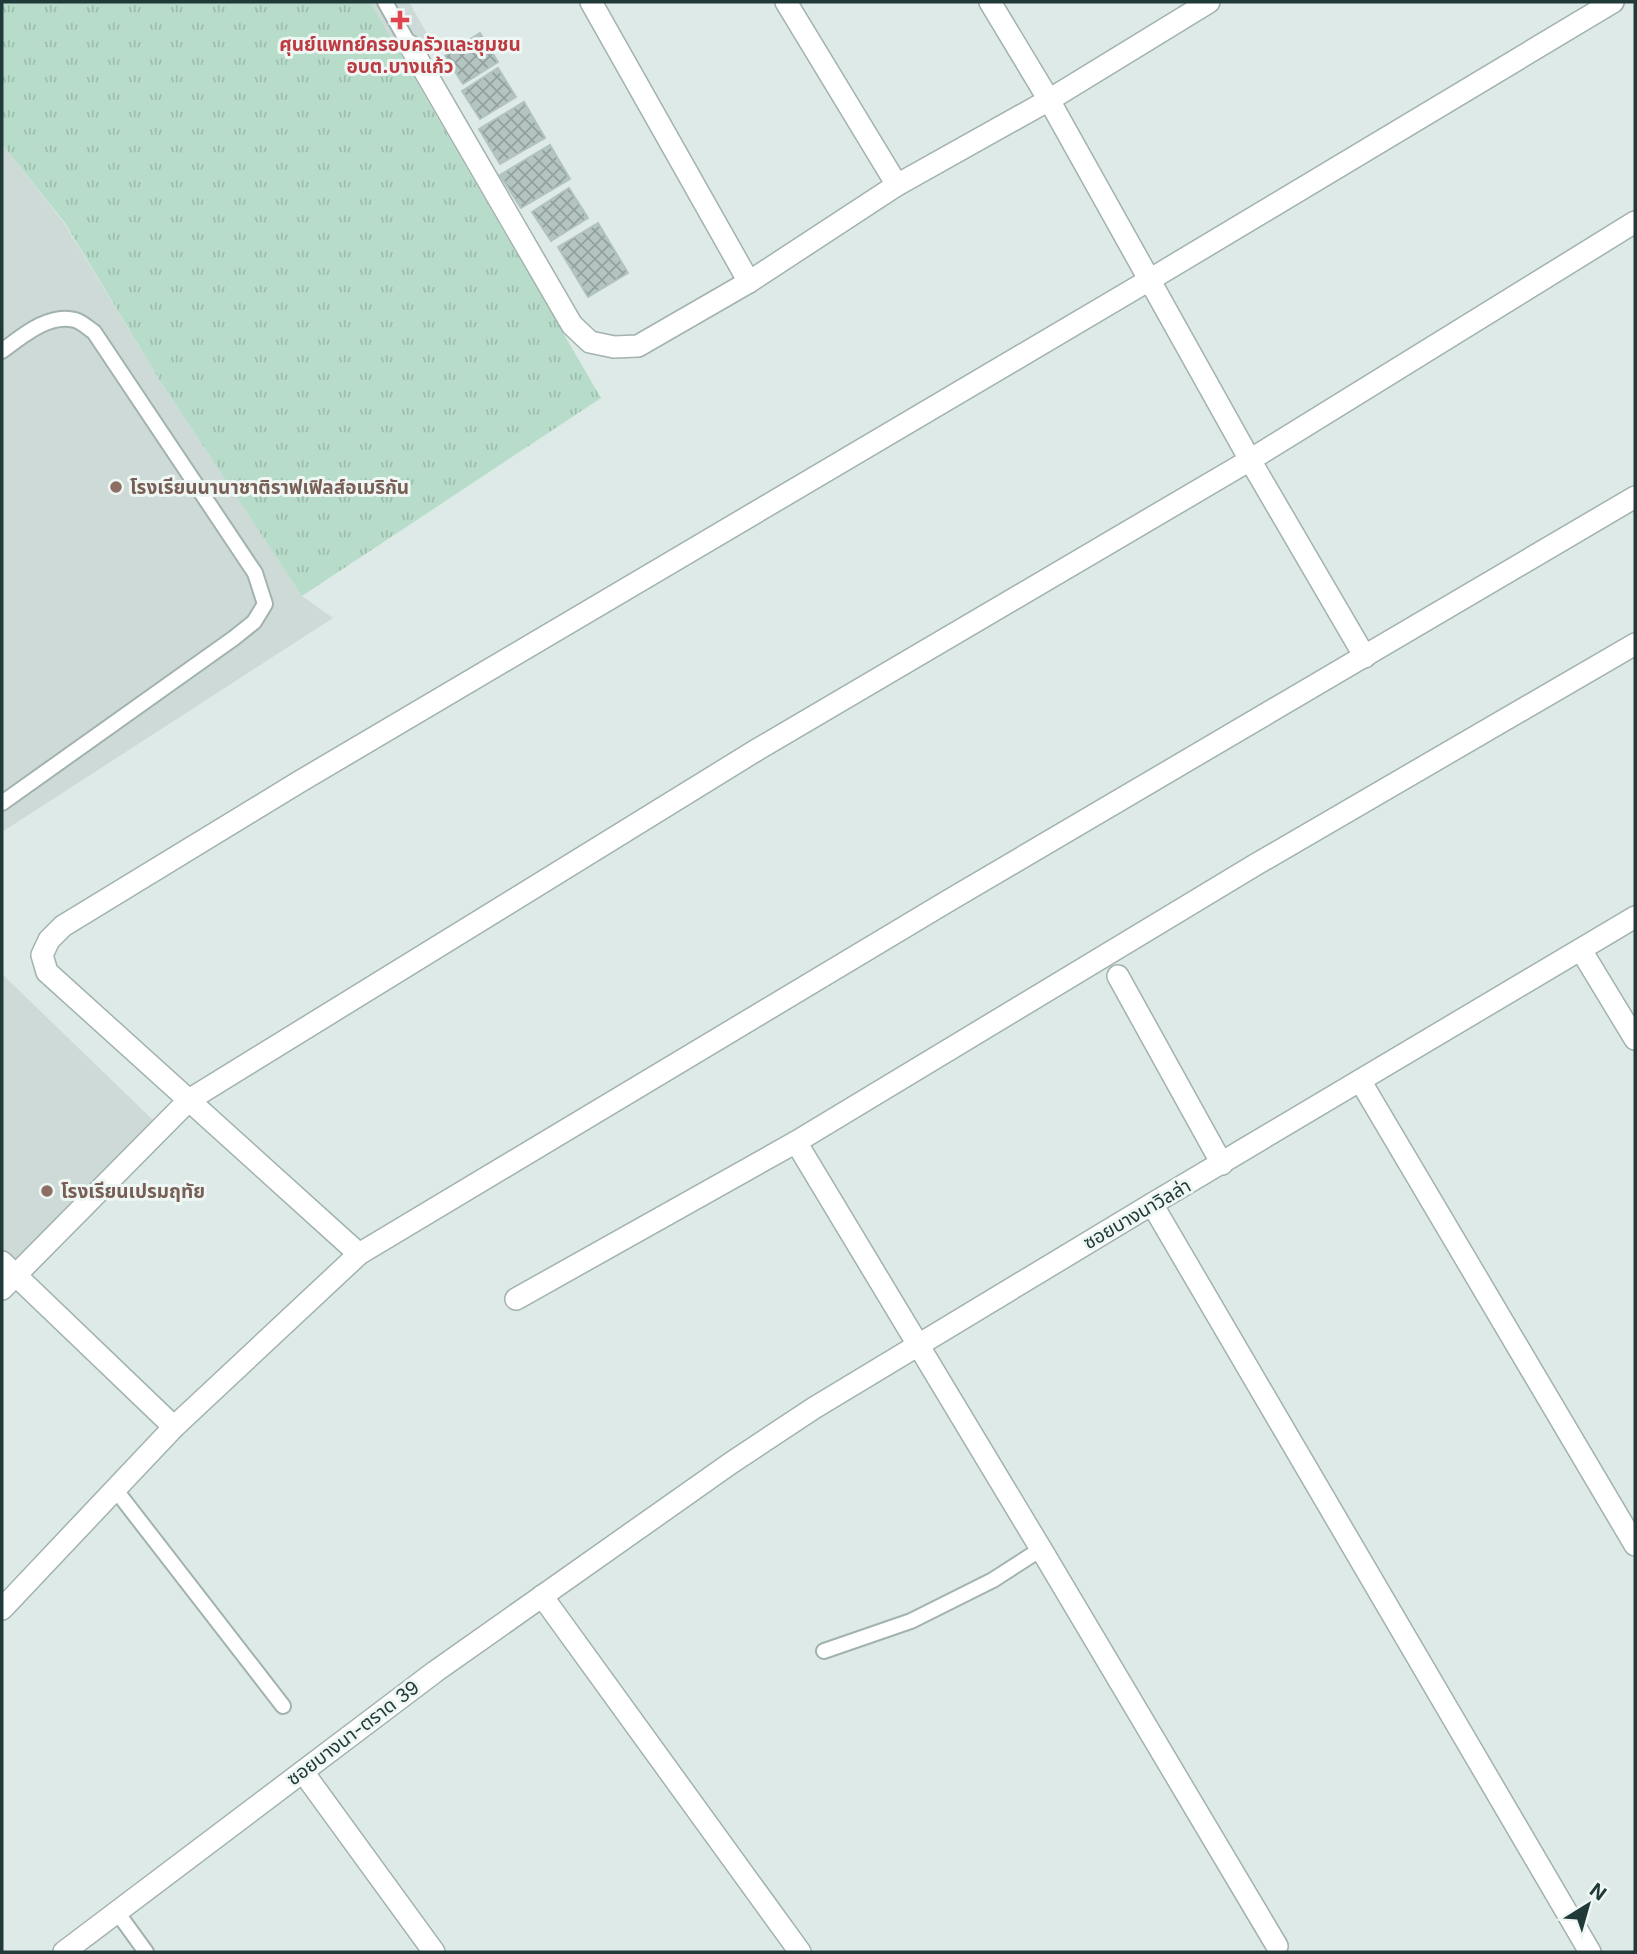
<svg xmlns="http://www.w3.org/2000/svg" width="1637" height="1954" viewBox="0 0 1637 1954" font-family="Inter,'Noto Sans Thai',sans-serif">
<style>
.built{fill:#cddad7}
.grass{fill:url(#grass-tufts)}
.building{fill:url(#building-cross-hatch);stroke:#b1c3c0;stroke-width:2}
.lines{fill:none;stroke-linecap:round;stroke-linejoin:round}
.lane-casing{stroke:#a1b2af;stroke-width:18}
.street-casing{stroke:#a1b2af;stroke-width:24}
.lane{stroke:#fff;stroke-width:14}
.street{stroke:#fff;stroke-width:21}
.health-dot{fill:#e0444e;stroke:#eff7f4;stroke-width:2.5}
.education-dot{fill:#8d6e63;stroke:#eff7f4;stroke-width:2.5}
.labels{text-anchor:middle;dominant-baseline:central;stroke-width:6;stroke-linejoin:round;paint-order:stroke}
.health-label{font-size:19px;font-weight:bold;fill:#be3a42;stroke:#eff7f4}
.education-label{font-size:19px;font-weight:bold;fill:#785e54;stroke:#eff7f4;text-anchor:start}
.street-label{font-size:19px;fill:#203a39;stroke:#eff7f4}
</style>
<defs>
<pattern id="grass-tufts" width="24" height="20" patternUnits="userSpaceOnUse" patternTransform="scale(1.75)"><rect width="24" height="20" fill="#b7dcc9"/><path d="M3 7l-1-3M5 7V3M7 7l1-3M15 17l-1-3M17 17v-4M19 17l1-3" fill="none" stroke="#9dbead"/></pattern>
<pattern id="building-cross-hatch" width="8" height="8" patternUnits="userSpaceOnUse" patternTransform="scale(1.75)"><rect width="8" height="8" fill="#b4c5c1"/><path d="M0 0l8 8M0 8l8-8" fill="none" stroke="#92a19e"/></pattern>
</defs>
<rect width="100%" height="100%" fill="#deeae7"/>
<g class="built">
<path d="M370,2H409L429,37L398,51Z"/>
<path d="M2,144L64,223L159,379L302,596L333,618L2,832Z"/>
<path d="M2,974L155,1122L15,1275L2,1260Z"/>
</g>
<path class="grass" d="M2,2H370L601,398L302,596L159,379L65,223L2,144Z"/>
<g class="building">
<path d="M480,33L498,62L463,84L445,56Z"/>
<path d="M498,68L516,97L480,119L462,91Z"/>
<path d="M524,102L545,138L500,164L479,129Z"/>
<path d="M550,145L570,179L521,208L500,175Z"/>
<path d="M569,188L588,218L551,241L532,212Z"/>
<path d="M598,223L628,273L588,297L558,247Z"/>
</g>
<g class="lines">
<defs>
<g id="lane">
<path d="M385,2L410,46"/>
<path d="M2,351C22,336 49,313 75,320C82,322 88,328 94,332L255,573L265,604L254,622L234,638L2,803"/>
<path d="M115,1489L283,1706"/>
<path d="M824,1651L911,1621L993,1580L1041,1549"/>
<path d="M117,1912L146,1952"/>
</g>
<g id="street">
<path d="M591,2L749,282"/>
<path d="M786,2L897,185"/>
<path d="M990,2L1049,100L1250,460L1365,657"/>
<path d="M410,46L572,325L590,342L614,347L638,346L749,282L897,185L1049,100L1209,2"/>
<path d="M1581,950L1635,1039"/>
<path d="M1118,976L1222,1164"/>
<path d="M1361,1082L1635,1545"/>
<path d="M796,1142L1041,1549L1277,1946"/>
<path d="M1152,1204L1590,1952"/>
<path d="M359,1254L47,972L42,955L49,940L63,926L299,782L1151,279L1613,2"/>
<path d="M2,1262L174,1427"/>
<path d="M2,1289L189,1100L755,751L1250,460L1635,222"/>
<path d="M516,1299L796,1142L1255,865L1635,644"/>
<path d="M542,1596L800,1952"/>
<path d="M2,1609L174,1427L359,1254L948,901L1635,497"/>
<path d="M303,1772L434,1952"/>
<path d="M64,1952L436,1671L731,1463L814,1408L1152,1204L1635,917"/>
</g>
</defs>
<use href="#lane" class="lane-casing"/>
<use href="#street" class="street-casing"/>
<use href="#lane" class="lane"/>
<use href="#street" class="street"/>
</g>
<path class="health-dot" d="M396.5 9.5h7v7h7v7h-7v7h-7v-7h-7v-7h7z"/>
<g class="education-dot">
<circle cx="116" cy="487" r="7"/>
<circle cx="47" cy="1191" r="7"/>
</g>
<g class="labels">
<g class="health-label">
<text x="400" y="44">ศุนย์แพทย์ครอบครัวและชุมชน<tspan x="400" dy="22">อบต.บางแก้ว</tspan></text>
</g>
<g class="education-label">
<text x="130" y="487">โรงเรียนนานาชาติราฟเฟิลส์อเมริกัน</text>
<text x="61" y="1191">โรงเรียนเปรมฤทัย</text>
</g>
<g class="street-label">
<text transform="translate(1137 1214) rotate(-30)">ซอยบางนาวิลล่า</text>
<text transform="translate(353 1733) rotate(-37)">ซอยบางนา-ตราด 39</text>
</g>
</g>
<rect width="1637" height="1954" fill="none" stroke="#203a39" stroke-width="7"/>
<g transform="translate(1588 1905) rotate(37)" stroke="#eff7f4" stroke-width="5" paint-order="stroke">
<path d="M0-5L12 26L0 18L-12 26Z" fill="#203a39"/>
<text y="-10" font-size="19" font-weight="bold" text-anchor="middle" fill="#203a39">N</text>
</g>
</svg>
